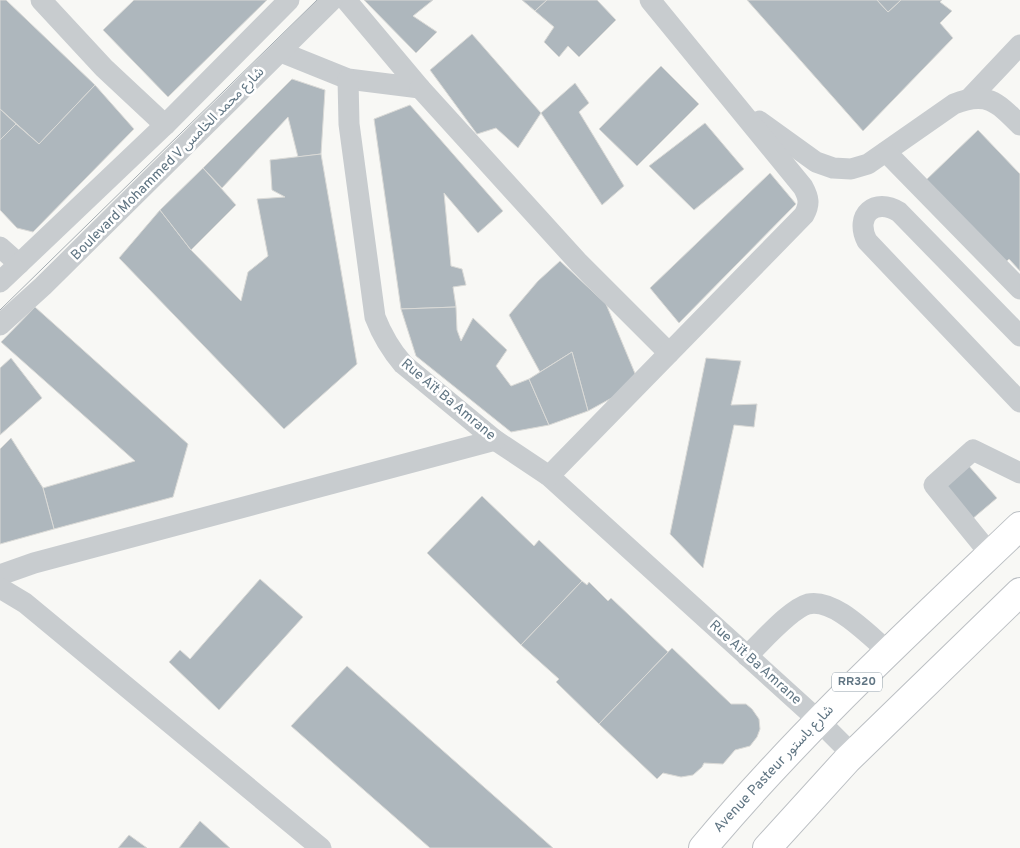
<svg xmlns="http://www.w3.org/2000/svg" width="1020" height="848" viewBox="0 0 1020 848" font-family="Overpass,'Noto Sans Arabic',sans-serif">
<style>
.building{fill:#aeb7bd;stroke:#dadad7}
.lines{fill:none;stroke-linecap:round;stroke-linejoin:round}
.major-casing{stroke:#bbbfc3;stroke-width:30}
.minor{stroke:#c8cccf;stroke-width:21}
.major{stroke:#fff;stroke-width:28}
.tram{stroke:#a5adb3;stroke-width:1}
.labels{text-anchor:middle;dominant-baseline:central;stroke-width:5;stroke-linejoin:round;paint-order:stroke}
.shield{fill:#fff;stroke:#909ea8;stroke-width:1}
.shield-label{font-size:12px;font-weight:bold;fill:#607583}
.street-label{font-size:14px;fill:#607583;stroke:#fff}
</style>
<rect width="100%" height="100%" fill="#f8f8f5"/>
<g class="building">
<path d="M0,0H6L95,85L39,144L0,109Z"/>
<path d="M134,0H267L168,97L103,30Z"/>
<path d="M364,0H433L413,16L437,32L416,53Z"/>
<path d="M522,0H547L535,11Z"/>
<path d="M547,0H597L616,20L579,57L568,46L559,57L544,42L554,27L535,11Z"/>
<path d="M747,0H877L888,12L901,0H942L940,2L952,11L940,23L953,38L863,131Z"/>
<path d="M877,0H901L888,12Z"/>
<path d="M472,34L541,113L518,148L496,128L477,134L430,70Z"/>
<path d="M661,66L699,104L637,166L599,129Z"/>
<path d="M292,79L325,90L321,154L298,157L288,117L222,188L203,168Z"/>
<path d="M575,83L589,103L579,112L624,186L602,205L541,113Z"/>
<path d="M95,85L134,129L33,232L17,228L0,210V140L16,124L39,144Z"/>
<path d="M410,105L503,211L478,233L444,193L451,266L462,269L466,285L453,287L456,307L401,309L374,119Z"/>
<path d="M0,109L16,124L0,140Z"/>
<path d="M705,123L744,169L694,210L649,166Z"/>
<path d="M978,130L1020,174V271L1009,259L1004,264L925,181Z"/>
<path d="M321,154L357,364L284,429L119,258L160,210L191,250L241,301L248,272L268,256L257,199L285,197L272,190L270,160Z"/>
<path d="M203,168L236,205L191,250L160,210Z"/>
<path d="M770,173L796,204L679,323L650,288Z"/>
<path d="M560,261L606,304L639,383L588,411L572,352L540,372L509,315L538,281Z"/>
<path d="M35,307L188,444L173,497L54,529L43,488L135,461L1,342Z"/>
<path d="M456,307L457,330L461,341L473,318L507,350L496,366L511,386L529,379L549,425L511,432L416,356L401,309Z"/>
<path d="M572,352L588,411L549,425L529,379Z"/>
<path d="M11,358L42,398L0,435V368Z"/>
<path d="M706,358L741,361L731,405L757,404L754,427L734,425L703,568L670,534Z"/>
<path d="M11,438L43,488L54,529L0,544V449Z"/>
<path d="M968,465L997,498L971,520L942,487Z"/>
<path d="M482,496L534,546L539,540L582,581L521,645L427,553Z"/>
<path d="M260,579L303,617L219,710L169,662L180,650L190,659Z"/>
<path d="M582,581L587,585L589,582L608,601L611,598L668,652L599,724L556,682L559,679L521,645Z"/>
<path d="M672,648L731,704H746L752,709L759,719L760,729L757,737L750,746L735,750L723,764L704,763L702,767L693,775L681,777L663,773L657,779L599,724Z"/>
<path d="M347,666L553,848H430L291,726Z"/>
<path d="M200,821L230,848H179Z"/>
<path d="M129,835L147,848H118Z"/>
</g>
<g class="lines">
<defs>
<g id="major">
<path d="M703,848C800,732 911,630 1020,526"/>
<path d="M767,848L847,760L1020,592"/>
</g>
</defs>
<use href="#major" class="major-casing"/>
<g class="minor">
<path d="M41,0L104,68L165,125"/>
<path d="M281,52L348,79L420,88L346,0"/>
<path d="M348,79L349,124L375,317C382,335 390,349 403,364L495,440L549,476L818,720L853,755"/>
<path d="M420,88L579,263L669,353"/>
<path d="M970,98L1020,45"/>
<path d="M759,121L816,162L833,168L851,169L868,164L954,104C987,91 997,102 1020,125"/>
<path d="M886,152L1020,289"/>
<path d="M0,247L19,264"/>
<path d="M0,282L165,125L289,0"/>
<path d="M0,325L43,286L332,0"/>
<path d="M1020,336L899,212C875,197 854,215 867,241L1020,402"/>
<path d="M549,476L804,215C810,204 809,198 803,187L650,0"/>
<path d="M990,554L934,485L973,450L1020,473"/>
<path d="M0,575L34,563L495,440"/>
<path d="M0,588L25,603L321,848"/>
<path d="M747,656C762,642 790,609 808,604C835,598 869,636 889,652"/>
</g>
<use href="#major" class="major"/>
<path class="tram" d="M0,310L317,0"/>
</g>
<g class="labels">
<rect class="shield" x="832" y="672.5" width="50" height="19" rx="4"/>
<g class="shield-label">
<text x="857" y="682">RR320</text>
</g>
<g class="street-label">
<text transform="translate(168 164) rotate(-45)">Boulevard Mohammed V شارع محمد الخامس</text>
<text transform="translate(448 400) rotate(40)">Rue Aït Ba Amrane</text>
<text transform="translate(755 663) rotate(42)">Rue Aït Ba Amrane</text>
<text transform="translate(774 769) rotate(-47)">Avenue Pasteur شارع باستور</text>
</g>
</g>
</svg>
